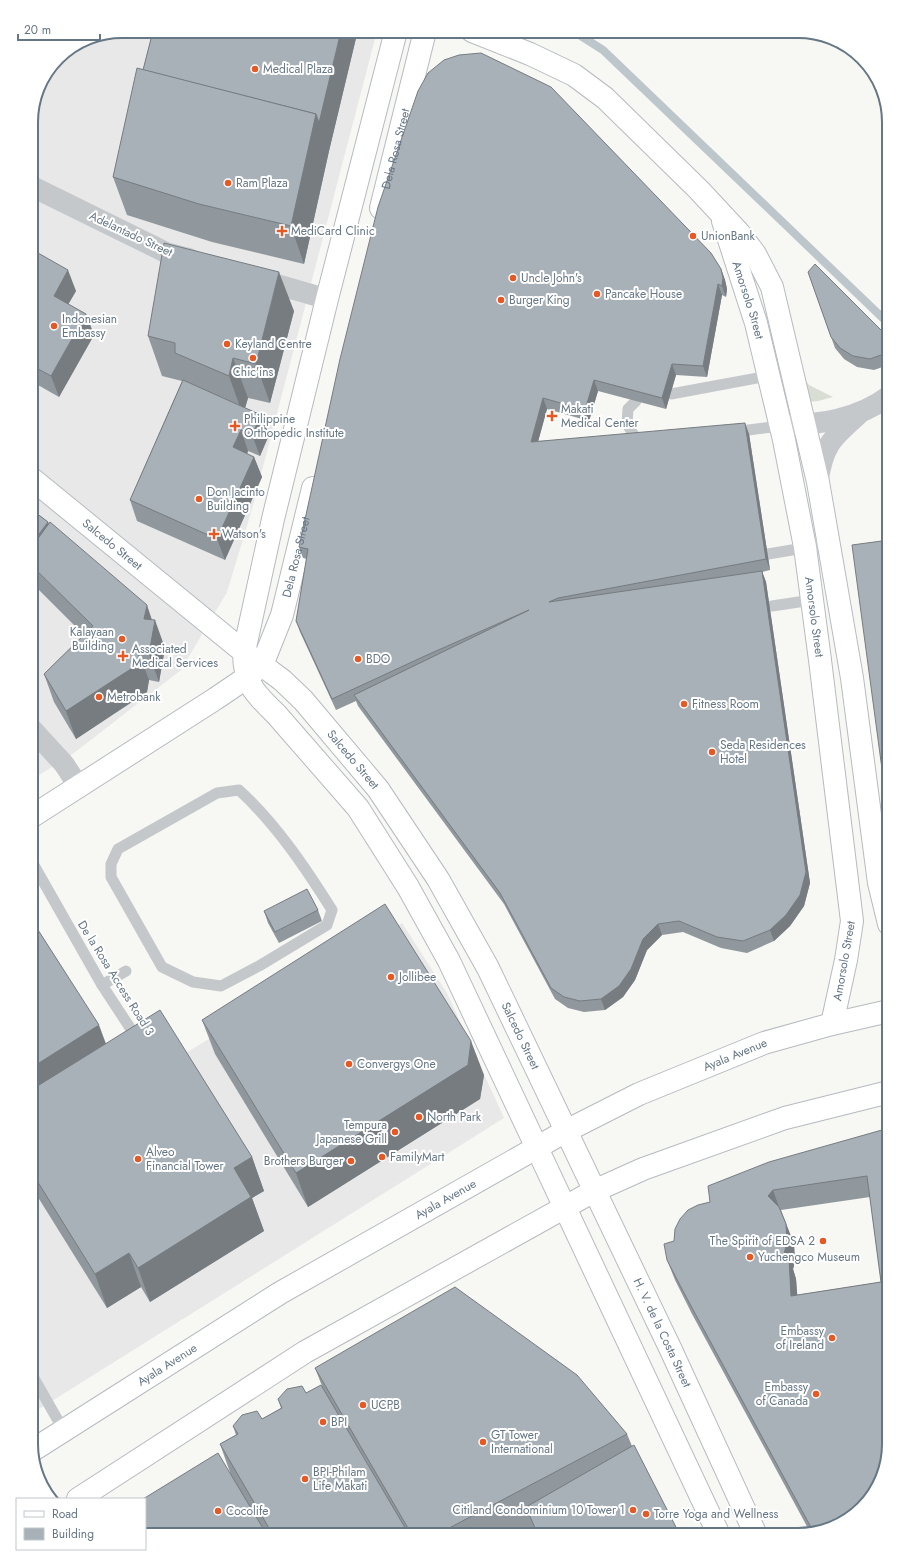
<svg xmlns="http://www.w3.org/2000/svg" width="920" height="1566" viewBox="0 0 920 1566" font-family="Jost,sans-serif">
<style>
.built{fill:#e7e8e7}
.green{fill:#d8ded4}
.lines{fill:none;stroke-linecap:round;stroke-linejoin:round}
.stream{stroke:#bcc6cb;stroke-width:8}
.secondary-casing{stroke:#b6bbc0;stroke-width:24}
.lane{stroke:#c4c8cb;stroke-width:11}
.street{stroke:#c4c8cb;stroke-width:21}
.secondary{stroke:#fff;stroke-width:22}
.wall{fill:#90989d;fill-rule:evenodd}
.shaded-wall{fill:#767c80}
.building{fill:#a8b1b7;stroke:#767c80;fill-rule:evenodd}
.poi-dot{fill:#e65925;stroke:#fff;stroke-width:1.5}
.labels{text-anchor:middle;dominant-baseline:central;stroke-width:4;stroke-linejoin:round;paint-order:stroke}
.poi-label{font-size:12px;fill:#657685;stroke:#fff;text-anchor:start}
.street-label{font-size:12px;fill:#657685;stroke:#fff}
.rim{fill:none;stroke:#657685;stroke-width:2}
</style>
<rect width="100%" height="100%" fill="#f7f7f3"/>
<g class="built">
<path d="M122,31H360L376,35L252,509L227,592L181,670L70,756L31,780V117L38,87L58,58L88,38Z"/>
<path d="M402,923L447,993L504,1118L31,1414V1146Z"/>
</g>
<path class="green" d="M804,379L809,385L833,397L818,401L810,402Z"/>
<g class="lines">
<path class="stream" d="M573,31L603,50L889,324"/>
<defs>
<g id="secondary">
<path d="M396,31L327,299L273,519L244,652C244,683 254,693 276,714L358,808L408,887L449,961L719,1535"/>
<path d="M472,31L530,54L574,75L605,98L699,190L739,233L755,254L772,287L818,482L852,678L879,883L889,924"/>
<path id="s1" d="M381,208L425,31"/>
<path id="s2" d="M723,221L756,323L784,440L805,547L820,660L852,921L846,960L832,1024"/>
<path id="s3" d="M31,478L244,652L282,680L303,700L378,789L438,879L488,968L671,1350L756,1535"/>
<path id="s4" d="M31,817L215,699L246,678L262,665L282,615L313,488"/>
<path id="s5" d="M33,1450L280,1293L566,1131L639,1094L764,1043L832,1024L889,1011"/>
<path d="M78,1499L305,1352L594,1191L643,1169L785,1118L889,1092"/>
</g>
</defs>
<use href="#secondary" class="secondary-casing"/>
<g class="lane">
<path d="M671,394L768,376L770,379"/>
<path d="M636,401L628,409L627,424L635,437L645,439"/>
<path d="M733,432L780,426"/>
<path d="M768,554L828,544"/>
<path d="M772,606L812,600"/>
<path d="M239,790C276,824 305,867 332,910L327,925L259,966L221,986L193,982L162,967L111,877V864L118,849L217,793Z"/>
<path d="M31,860L102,985L138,1040"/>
<path d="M102,985L126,971"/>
<path d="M31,1373L64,1431"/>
</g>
<g class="street">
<path d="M31,186L167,253L190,259"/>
<path d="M258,279L327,299"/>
<path d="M780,426C820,424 857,420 889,396"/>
<path d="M818,482C823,445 832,438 858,415"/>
<path d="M31,728L64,764L79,787"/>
</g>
<use href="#secondary" class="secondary"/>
</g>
<g class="wall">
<path d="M153,31H356L357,34L329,151L304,264L212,242L127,215L113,177L143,70Z"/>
<path d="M31,249L76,291L68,304L86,314L94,335L59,397L31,381Z"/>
<path d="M721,269L725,280L727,289L726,297L722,295L707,377L676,375L666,409L598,391L589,421L547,409L538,441L749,434L770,570L762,572L766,582L810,883L804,906L790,926L774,941L747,953L721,948L683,932L662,935L647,950L635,980L623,997L605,1010L584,1012L568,1008L555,999L504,904L358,706L356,701L336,710L300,632L296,621L307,559L303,558L299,547Z"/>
<path d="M808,272L889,338L888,365L874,370L857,367L844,359L835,348Z"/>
<path d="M294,311L270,403L248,398L245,408L261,415L269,435L260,456L248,451L247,454L254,457L262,477L225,560L137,521L130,500L182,381L162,376L148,336Z"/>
<path d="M889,443V461L888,460L883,449Z"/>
<path d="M31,509L48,522L49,524L152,620L165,648L159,682L149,680L147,692L76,739L54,702L44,674L84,635L34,585L33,583L31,586Z"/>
<path d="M889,540V789L882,769Z"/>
<path d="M318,910L322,921L279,943L268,923L264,911Z"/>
<path d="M31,919L105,1044L252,1157L264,1191L252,1198L264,1231L150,1302L141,1287L107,1308L31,1186Z"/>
<path d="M202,1020L484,1075L480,1099L308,1207L215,1054Z"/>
<path d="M885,1129L889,1444L838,1526L810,1532L692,1314L675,1280L667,1260L674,1241L710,1202ZM870,1197L881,1282L797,1295L796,1279L793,1269L795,1262L794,1244L781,1210Z"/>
<path d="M315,1368L627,1434L632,1446L680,1535H536L534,1528L522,1535H145L232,1478L220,1444L236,1435L233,1426L262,1419L281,1408L278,1399L306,1393L322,1386Z"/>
</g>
<g class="shaded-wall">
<path d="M341,31H356L357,34L329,151L304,264L291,226L316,114Z"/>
<path d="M721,269L725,280L727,289L726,297L722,286Z"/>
<path d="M68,270L76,291L61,317L54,296Z"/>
<path d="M279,272L294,311L270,403L256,364Z"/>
<path d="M718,284L722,295L707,377L703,366Z"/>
<path d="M86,314L94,335L59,397L51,376Z"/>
<path d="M889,350V364L888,365L884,354Z"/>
<path d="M233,358L248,398L243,415L229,376Z"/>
<path d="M672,364L676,375L666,409L662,398Z"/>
<path d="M594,380L598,391L589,421L585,410Z"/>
<path d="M543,398L547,409L535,453L531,442Z"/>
<path d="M261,415L269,435L260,456L252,435Z"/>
<path d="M745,423L749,434L770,570L766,559Z"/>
<path d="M241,430L248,451L241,468L233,447Z"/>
<path d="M254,457L262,477L225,560L217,539Z"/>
<path d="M48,522L58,550L31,565V545Z"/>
<path d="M762,571L766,582L810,883L804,906L790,926L774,941L770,930Z"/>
<path d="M31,577L33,583L31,586Z"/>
<path d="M147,605L154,626L155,620L165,648L159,682L149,654L144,619Z"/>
<path d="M139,653L149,680L147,692L76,739L66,711Z"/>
<path d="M658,924L662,935L647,950L635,980L623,997L605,1010L601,999L643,939Z"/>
<path d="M99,1025L109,1052L31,1103V1068Z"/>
<path d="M471,1041L484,1075L480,1099L308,1207L296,1173Z"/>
<path d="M252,1157L264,1191L252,1198L264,1231L150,1302L138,1268L234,1168Z"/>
<path d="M773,1190L780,1210L768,1196Z"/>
<path d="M786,1224L794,1244L795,1262L793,1269L796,1279L799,1316L791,1296L783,1258Z"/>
<path d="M129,1253L141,1287L107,1308L95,1274Z"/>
</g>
<g class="building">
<path d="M153,31H341L319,123L316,114L143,70Z"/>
<path d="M481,53L551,87L711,253L721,269L723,278L722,286L718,284L703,366L672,364L662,398L594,380L585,410L543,398L531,442L745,423L766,559L558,598L549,602L762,571L806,872L800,895L786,915L770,930L743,941L717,937L679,921L658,924L643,939L631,969L619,986L601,999L580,1001L564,997L551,988L500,893L354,695L529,610L427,655L332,699L296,621L308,549L299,547L340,359L378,207L418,91L428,73L444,60L459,55Z"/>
<path d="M137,68L316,114L291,226L199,204L113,177Z"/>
<path d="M164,243L279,272L256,364L233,358L229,376L175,353V343L148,336Z"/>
<path d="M31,249L68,270L54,296L86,314L51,376L31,365Z"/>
<path d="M815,264L889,338V350L884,354L870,359L853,356L840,348L831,337L808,272Z"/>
<path d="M183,380L261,415L252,435L241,430L233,447L254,457L217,539L130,500Z"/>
<path d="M889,443V454L883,449Z"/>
<path d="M31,509L48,522L31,545Z"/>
<path d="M50,522L147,605L144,619L155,620L149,654L139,653L137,665L66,711L44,674L93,626L31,565V548Z"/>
<path d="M889,540V768L882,769L852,545Z"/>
<path d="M307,889L318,910L275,932L264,911Z"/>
<path d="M385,904L471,1041L468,1065L296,1173L202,1020Z"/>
<path d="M31,919L99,1025L31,1068Z"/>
<path d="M160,1010L252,1157L234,1168L251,1197L138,1268L129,1253L95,1274L31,1171V1090Z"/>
<path d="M889,1128V1444L874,1494L838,1526L813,1531L684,1293L667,1260L664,1244L674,1241L675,1229L680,1219L688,1210L698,1205L710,1202L708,1186L769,1162ZM867,1176L881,1282L791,1296L789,1258H783L787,1242L786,1224L779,1207L768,1196L773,1190Z"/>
<path d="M455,1287L577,1375L627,1434L436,1535H412L315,1368Z"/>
<path d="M321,1385L407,1531L400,1535H273L220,1444L238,1434L233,1426L242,1415L257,1411L262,1419L282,1408L278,1399L287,1389L302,1386L306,1393Z"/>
<path d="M634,1445L680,1535H538L526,1507Z"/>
<path d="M218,1453L267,1535H145V1499H143Z"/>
</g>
<g class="poi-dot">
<circle cx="255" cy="69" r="4"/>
<circle cx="228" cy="183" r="4"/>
<path d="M280 225h4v4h4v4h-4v4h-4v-4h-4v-4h4z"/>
<circle cx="693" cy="236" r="4"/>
<circle cx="513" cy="278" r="4"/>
<circle cx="597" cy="294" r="4"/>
<circle cx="501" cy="300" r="4"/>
<circle cx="54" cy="326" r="4"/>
<circle cx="227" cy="344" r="4"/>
<circle cx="253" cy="358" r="4"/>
<path d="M550 410h4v4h4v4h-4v4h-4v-4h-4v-4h4z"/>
<path d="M233 420h4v4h4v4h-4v4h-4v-4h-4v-4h4z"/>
<circle cx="199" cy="499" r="4"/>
<path d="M212 528h4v4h4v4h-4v4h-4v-4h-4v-4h4z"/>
<circle cx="122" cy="639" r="4"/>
<path d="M121 650h4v4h4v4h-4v4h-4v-4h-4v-4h4z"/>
<circle cx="358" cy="659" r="4"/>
<circle cx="99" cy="697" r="4"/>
<circle cx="684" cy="704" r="4"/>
<circle cx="712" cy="752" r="4"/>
<circle cx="391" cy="977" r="4"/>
<circle cx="349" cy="1064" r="4"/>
<circle cx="419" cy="1117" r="4"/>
<circle cx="395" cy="1132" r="4"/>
<circle cx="382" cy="1157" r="4"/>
<circle cx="138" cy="1159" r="4"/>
<circle cx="351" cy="1161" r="4"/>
<circle cx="823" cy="1241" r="4"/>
<circle cx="750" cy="1257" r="4"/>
<circle cx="832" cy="1338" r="4"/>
<circle cx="816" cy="1394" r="4"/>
<circle cx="363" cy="1405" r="4"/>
<circle cx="323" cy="1422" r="4"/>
<circle cx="483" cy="1442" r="4"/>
<circle cx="305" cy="1479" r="4"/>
<circle cx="633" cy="1510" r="4"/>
<circle cx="218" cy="1511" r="4"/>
<circle cx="646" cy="1514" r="4"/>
</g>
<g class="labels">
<g class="poi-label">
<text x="263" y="69">Medical Plaza</text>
<text x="236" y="183">Ram Plaza</text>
<text x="291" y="231">MediCard Clinic</text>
<text x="701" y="236">UnionBank</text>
<text x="521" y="278">Uncle John's</text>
<text x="605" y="294">Pancake House</text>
<text x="509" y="300">Burger King</text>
<text x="62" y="319">Indonesian<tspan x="62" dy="14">Embassy</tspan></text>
<text x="235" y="344">Keyland Centre</text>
<text x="253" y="372" text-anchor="middle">Chic'ins</text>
<text x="561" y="409">Makati<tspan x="561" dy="14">Medical Center</tspan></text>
<text x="244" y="419">Philippine<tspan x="244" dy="14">Orthopedic Institute</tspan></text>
<text x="207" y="492">Don Jacinto<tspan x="207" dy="14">Building</tspan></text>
<text x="222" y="534">Watson's</text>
<text x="114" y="632" text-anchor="end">Kalayaan<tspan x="114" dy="14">Building</tspan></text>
<text x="132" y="649">Associated<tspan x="132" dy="14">Medical Services</tspan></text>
<text x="366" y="659">BDO</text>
<text x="107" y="697">Metrobank</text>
<text x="692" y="704">Fitness Room</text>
<text x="720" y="745">Seda Residences<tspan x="720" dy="14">Hotel</tspan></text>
<text x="399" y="977">Jollibee</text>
<text x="357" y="1064">Convergys One</text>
<text x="427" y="1117">North Park</text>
<text x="387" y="1125" text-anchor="end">Tempura<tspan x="387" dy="14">Japanese Grill</tspan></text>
<text x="146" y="1152">Alveo<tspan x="146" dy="14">Financial Tower</tspan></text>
<text x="390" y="1157">FamilyMart</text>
<text x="343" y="1161" text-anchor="end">Brothers Burger</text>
<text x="815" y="1241" text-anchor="end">The Spirit of EDSA 2</text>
<text x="758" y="1257">Yuchengco Museum</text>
<text x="824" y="1331" text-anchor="end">Embassy<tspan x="824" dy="14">of Ireland</tspan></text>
<text x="808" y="1387" text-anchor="end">Embassy<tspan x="808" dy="14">of Canada</tspan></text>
<text x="371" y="1405">UCPB</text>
<text x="331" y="1422">BPI</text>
<text x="491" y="1435">GT Tower<tspan x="491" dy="14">International</tspan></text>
<text x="313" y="1472">BPI-Philam<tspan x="313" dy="14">Life Makati</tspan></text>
<text x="625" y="1510" text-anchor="end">Citiland Condominium 10 Tower 1</text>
<text x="226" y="1511">Cocolife</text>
<text x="654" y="1514">Torre Yoga and Wellness</text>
</g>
<g class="street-label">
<text stroke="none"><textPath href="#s1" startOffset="61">Dela Rosa Street</textPath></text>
<text transform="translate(131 234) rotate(25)">Adelantado Street</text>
<text stroke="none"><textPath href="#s2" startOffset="83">Amorsolo Street</textPath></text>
<text stroke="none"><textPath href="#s3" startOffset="105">Salcedo Street</textPath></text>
<text stroke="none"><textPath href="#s4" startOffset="390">Dela Rosa Street</textPath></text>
<text stroke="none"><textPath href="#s2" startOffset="407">Amorsolo Street</textPath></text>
<text stroke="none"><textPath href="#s3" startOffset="429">Salcedo Street</textPath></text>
<text transform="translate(844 961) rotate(-80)">Amorsolo Street</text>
<text transform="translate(116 978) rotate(58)">De la Rosa Access Road 3</text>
<text stroke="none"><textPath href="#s3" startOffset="753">Salcedo Street</textPath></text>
<text stroke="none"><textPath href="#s5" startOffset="807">Ayala Avenue</textPath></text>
<text stroke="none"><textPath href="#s5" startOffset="483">Ayala Avenue</textPath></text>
<text stroke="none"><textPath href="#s3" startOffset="1082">H. V. de la Costa Street</textPath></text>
<text stroke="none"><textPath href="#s5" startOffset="159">Ayala Avenue</textPath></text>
</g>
</g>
<path d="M0 0H920V1566H0ZM122 38H798A84 84 0 0 1 882 122V1444A84 84 0 0 1 798 1528H122A84 84 0 0 1 38 1444V122A84 84 0 0 1 122 38Z" fill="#fff" fill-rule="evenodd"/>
<path class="rim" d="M122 38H798A84 84 0 0 1 882 122V1444A84 84 0 0 1 798 1528H122A84 84 0 0 1 38 1444V122A84 84 0 0 1 122 38Z"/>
<rect x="16" y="1498" width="130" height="52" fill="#ffffff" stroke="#c1c8ce"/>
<rect x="24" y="1511" width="20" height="6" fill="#ffffff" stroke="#c1c8ce"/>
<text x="52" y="1518" font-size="12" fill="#657685">Road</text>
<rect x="24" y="1528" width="20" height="12" fill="#a8b1b7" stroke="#c1c8ce"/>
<text x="52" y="1538" font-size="12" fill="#657685">Building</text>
<path d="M18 34v6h82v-6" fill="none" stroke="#657685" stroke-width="2"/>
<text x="24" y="34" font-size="12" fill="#657685" stroke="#ffffff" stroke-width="3" paint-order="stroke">20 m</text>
</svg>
